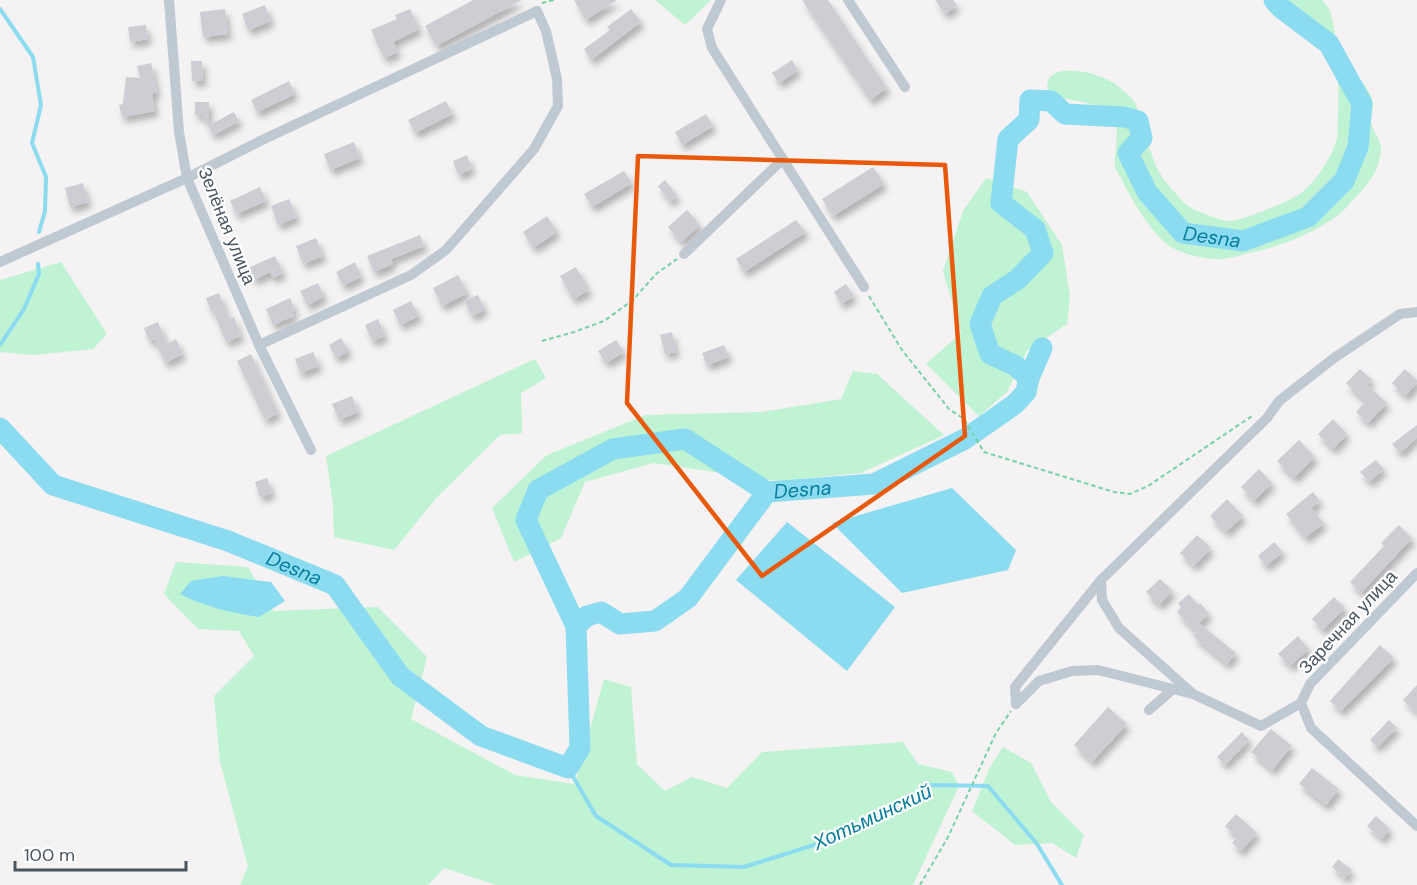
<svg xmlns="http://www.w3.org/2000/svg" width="1417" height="885" viewBox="0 0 1417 885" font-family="'DM Sans',sans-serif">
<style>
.green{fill:#c0f2d4}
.water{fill:#8bdbf1}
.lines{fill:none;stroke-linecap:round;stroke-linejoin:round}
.stream{stroke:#8bdbf1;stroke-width:4}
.river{stroke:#8bdbf1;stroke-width:21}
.building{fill:#ccced4;filter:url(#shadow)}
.path{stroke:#75d3a5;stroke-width:2;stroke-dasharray:4.5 3;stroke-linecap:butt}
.minor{stroke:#bfc9d2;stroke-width:10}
.marked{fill:none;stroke:#e8590c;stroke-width:4.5;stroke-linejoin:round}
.labels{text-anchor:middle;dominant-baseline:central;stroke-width:4.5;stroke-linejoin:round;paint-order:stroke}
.street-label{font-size:18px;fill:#485561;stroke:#fff}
.water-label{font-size:20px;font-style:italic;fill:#077e9e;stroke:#fff}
</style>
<defs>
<filter id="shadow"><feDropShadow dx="3.5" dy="6" stdDeviation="3" flood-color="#0004"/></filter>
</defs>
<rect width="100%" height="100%" fill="#f4f2f2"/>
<g class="green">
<path d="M655,0H711L685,25Z"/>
<path d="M1278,0H1322C1337,14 1331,34 1341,50C1344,55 1349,59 1352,64C1355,72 1350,66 1355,73C1361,81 1369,89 1372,99C1375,108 1369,117 1372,126C1375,135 1382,141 1381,151C1379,171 1369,183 1356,197C1350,203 1344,211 1337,216C1309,236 1278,247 1245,254C1235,257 1225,260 1214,259C1200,258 1183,254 1171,247C1152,235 1130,198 1121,178C1119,174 1115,169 1115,165C1114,163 1115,159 1115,156C1116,144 1120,128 1112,117C1102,102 1070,100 1053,97L1048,93C1040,57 1099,72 1115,84C1121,88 1131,96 1135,103C1137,106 1138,112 1139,116C1143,127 1146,139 1150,150C1153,158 1156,168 1161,175C1165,182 1182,201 1188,206C1196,211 1222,222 1231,221C1247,219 1279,205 1295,197C1311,189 1332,158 1337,139C1338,133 1337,124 1338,117C1338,94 1341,70 1330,50C1317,22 1279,34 1278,0Z"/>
<path d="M986,178L1027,192L1062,245L1070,296L1067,324L1027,351L1007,392L979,416L926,364L961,333L943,271L963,211Z"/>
<path d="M61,262L107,334L93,349L34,355L0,352V280Z"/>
<path d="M535,359L546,378L521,393L522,433L500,435L438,496L394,550L334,537L333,505L326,456Z"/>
<path d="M853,371L877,374L944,435L861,473L776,481L653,463L585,482L561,538L514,562L492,508L547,455L646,415L762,412L841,399Z"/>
<path d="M176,562L248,567L273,611L378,607L427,657L411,719L515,775L575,784L604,679L631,687L637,764L665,791L692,777L727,788L762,752L903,742L918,764L952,772L959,786L913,885H496L444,868L428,885H240L248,866L220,762L214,696L254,656L239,631L198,629L164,594Z"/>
<path d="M1003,747L1031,763L1051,802L1084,835L1076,858L1052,843L1015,845L972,811L990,767Z"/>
</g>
<g class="water">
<path d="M952,488L1016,550L1008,570L902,593L832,523Z"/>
<path d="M787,522L895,607L847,671L736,580Z"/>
<path d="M223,576L271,582L285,601L259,617C231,613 206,607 180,594L191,581Z"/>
</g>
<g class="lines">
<g class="stream">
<path d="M0,9L33,57L41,105L32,143L46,177L45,211L39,232"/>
<path d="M0,345L24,309L39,274L38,264"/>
<path d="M568,768L596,816L671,865L744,867L833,839L931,785L988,786L1037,844L1062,885"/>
</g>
<g class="river">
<path d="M1029,378L1042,348"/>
<path id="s1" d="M0,428L53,485L228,541L335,585L400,676L481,736L568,768L580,748L576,626L526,520L538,490L613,449L685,439L767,492L874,484L965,439L1015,404L1026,392L1029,378L1016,366L990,354L980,324L992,296L1018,279L1043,253L1035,229L1001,203L1008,139L1029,120L1030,100L1051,101L1065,114L1124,117L1138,121L1142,138L1128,153L1147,192L1183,233L1243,241L1308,217L1344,181L1358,147L1362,104L1329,44L1280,7L1274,0"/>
<path d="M576,626L587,616L601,612L620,624L655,621L688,598L767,492"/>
</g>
</g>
<g class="building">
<path d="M473,0H522L436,46L425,26Z"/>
<path d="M574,0H617L586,20Z"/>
<path d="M802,0H828L887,88L870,100Z"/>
<path d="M935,0H953L957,5L945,14Z"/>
<path d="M265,5L271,21L248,30L242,14Z"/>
<path d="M225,9L228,34L203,37L200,12Z"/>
<path d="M410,9L419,29L393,42L398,52L384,58L371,30L397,19L395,15Z"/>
<path d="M631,9L641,22L591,60L584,49L610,30L607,27Z"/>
<path d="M146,25L148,39L130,42L128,27Z"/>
<path d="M792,60L798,70L779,83L772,73Z"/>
<path d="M191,61H202L203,81H192Z"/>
<path d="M151,63L157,92L152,94L155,111L122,117L119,105L123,104L126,77L140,78L137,66Z"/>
<path d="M289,81L295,94L257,112L251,100Z"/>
<path d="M446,101L453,114L415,133L408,120Z"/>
<path d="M195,102H209V125L234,112L239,121L213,135L202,115H195Z"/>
<path d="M706,114L713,126L682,145L675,132Z"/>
<path d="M354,142L360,158L330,170L324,154Z"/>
<path d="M467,155L472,169L458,175L453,161Z"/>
<path d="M873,167L884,184L833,216L822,199Z"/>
<path d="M624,171L632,183L592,207L584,194Z"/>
<path d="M665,180L677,196L670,202L658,186Z"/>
<path d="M83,183L88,202L70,207L65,188Z"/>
<path d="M260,187L266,201L236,214L230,201Z"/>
<path d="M289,199L297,217L278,225L271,206Z"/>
<path d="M687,210L700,225L681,242L668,227Z"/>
<path d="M547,216L557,232L533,248L523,232Z"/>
<path d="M796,220L806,232L744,272L736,259Z"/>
<path d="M420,235L424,246L391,259L393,264L374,272L367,256Z"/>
<path d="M316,238L323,256L303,264L296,246Z"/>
<path d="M275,256L283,273L273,278L270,272L254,280L248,268Z"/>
<path d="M355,262L361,277L343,286L336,272Z"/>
<path d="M576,267L589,290L573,299L560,276Z"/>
<path d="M458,275L467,293L442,306L433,288Z"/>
<path d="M318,283L324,297L307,305L300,291Z"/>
<path d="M846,284L854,296L841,304L834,292Z"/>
<path d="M219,293L229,319L234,317L241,336L226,342L213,310L211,311L206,298Z"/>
<path d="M478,295L485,310L472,316L464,301Z"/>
<path d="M290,298L295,310L292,312L294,316L273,325L266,309Z"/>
<path d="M411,301L419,316L400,325L393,310Z"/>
<path d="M378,319L385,336L372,341L365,325Z"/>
<path d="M158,322L167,344L176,339L183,354L165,363L154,339L149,341L144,328Z"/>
<path d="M672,332L676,352L665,354L660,335Z"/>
<path d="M341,338L349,351L336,358L329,345Z"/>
<path d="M616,340L624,352L606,363L598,351Z"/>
<path d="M724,345L729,357L707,365L702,353Z"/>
<path d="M313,352L319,366L300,373L295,359Z"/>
<path d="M251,354L278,413L265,420L237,361Z"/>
<path d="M1360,369L1372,380L1367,385L1387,403L1368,423L1356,412L1365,402L1346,383Z"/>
<path d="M1405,369L1417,380V383L1405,396L1392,383Z"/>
<path d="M352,396L358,412L339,420L332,404Z"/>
<path d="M1333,419L1347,434L1333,449L1318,434Z"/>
<path d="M1417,425V437L1400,453L1392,444Z"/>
<path d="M1299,440L1315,457L1294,478L1277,461Z"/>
<path d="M1376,460L1384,469L1369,482L1360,472Z"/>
<path d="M1259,469L1272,483L1254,501L1241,487Z"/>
<path d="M267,478L272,493L260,497L255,482Z"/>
<path d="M1313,492L1320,501L1311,508L1324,523L1305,538L1286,514Z"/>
<path d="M1227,499L1243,516L1226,532L1210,516Z"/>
<path d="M1399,525L1412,538L1361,593L1350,582L1384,546L1381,543Z"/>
<path d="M1197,535L1211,548L1194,566L1180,553Z"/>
<path d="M1274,542L1283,552L1266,566L1258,556Z"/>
<path d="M1160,579L1173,591L1159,605L1146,592Z"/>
<path d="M1189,594L1198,605L1200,603L1209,614L1199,623L1236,653L1227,664L1193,636L1196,632L1177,612L1181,608L1178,603Z"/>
<path d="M1334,597L1345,608L1323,630L1312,619Z"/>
<path d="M1298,636L1309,649L1290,666L1278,654Z"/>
<path d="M1380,645L1394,658L1341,711L1330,701Z"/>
<path d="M1417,685V713L1403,700Z"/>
<path d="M1108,707L1127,724L1092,762L1074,745Z"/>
<path d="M1389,720L1397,728L1377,747L1370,740Z"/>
<path d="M1271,729L1292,746L1272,770L1251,752Z"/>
<path d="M1242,732L1249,740L1225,765L1217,757Z"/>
<path d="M1312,768L1339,789L1326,805L1299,784Z"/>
<path d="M1236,814L1257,833L1241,851L1232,843L1237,837L1225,826Z"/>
<path d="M1376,816L1390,829L1382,839L1367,826Z"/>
<path d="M1338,859L1352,870L1345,878L1332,867Z"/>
</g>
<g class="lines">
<g class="path">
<path d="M542,3L554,0"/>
<path d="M869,296L902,350L949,409L964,419L984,452L1114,492L1130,494L1148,486L1252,416"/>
<path d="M542,341L574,332L604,321L633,300L656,274L677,259"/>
<path d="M920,885L948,837L996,733L1011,711"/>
</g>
<g class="minor">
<path d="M169,0L179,132L187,178L259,345L311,450"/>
<path d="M721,0L707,29L712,48L864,287"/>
<path d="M848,0L905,87"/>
<path d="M684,254L783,159"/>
<path d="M0,262L187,178L260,141L537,11"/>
<path d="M259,345L411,275L446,250L534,149L558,106L557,79L546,31L537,11"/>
<path d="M1417,573L1310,684L1301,703L1311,728L1417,826"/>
<path d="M1193,694L1119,628L1102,600L1101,580L1267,418L1279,401L1334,358L1400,314L1417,312"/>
<path d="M1016,704L1039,681L1072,671L1098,670L1193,694L1261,726L1301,703"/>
<path d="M1016,704L1015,687L1101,580"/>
<path d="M1149,710L1173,689"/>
</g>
</g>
<path class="marked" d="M638,156L945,165L965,436L762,576L627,403Z"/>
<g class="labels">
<g class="street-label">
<text transform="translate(227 226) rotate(68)">Зелёная улица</text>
<text transform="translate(1348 622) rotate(-47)">Заречная улица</text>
</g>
<g class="water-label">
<text stroke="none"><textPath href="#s1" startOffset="2169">Desna</textPath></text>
<text stroke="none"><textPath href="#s1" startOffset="1269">Desna</textPath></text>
<text stroke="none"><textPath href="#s1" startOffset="333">Desna</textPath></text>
<text transform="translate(872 817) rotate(-25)">Хотьминский</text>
</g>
</g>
<path d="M15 861v9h171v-9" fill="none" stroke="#485561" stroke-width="3"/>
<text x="24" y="861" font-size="18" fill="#485561" stroke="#ffffff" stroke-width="4.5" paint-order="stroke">100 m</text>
</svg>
